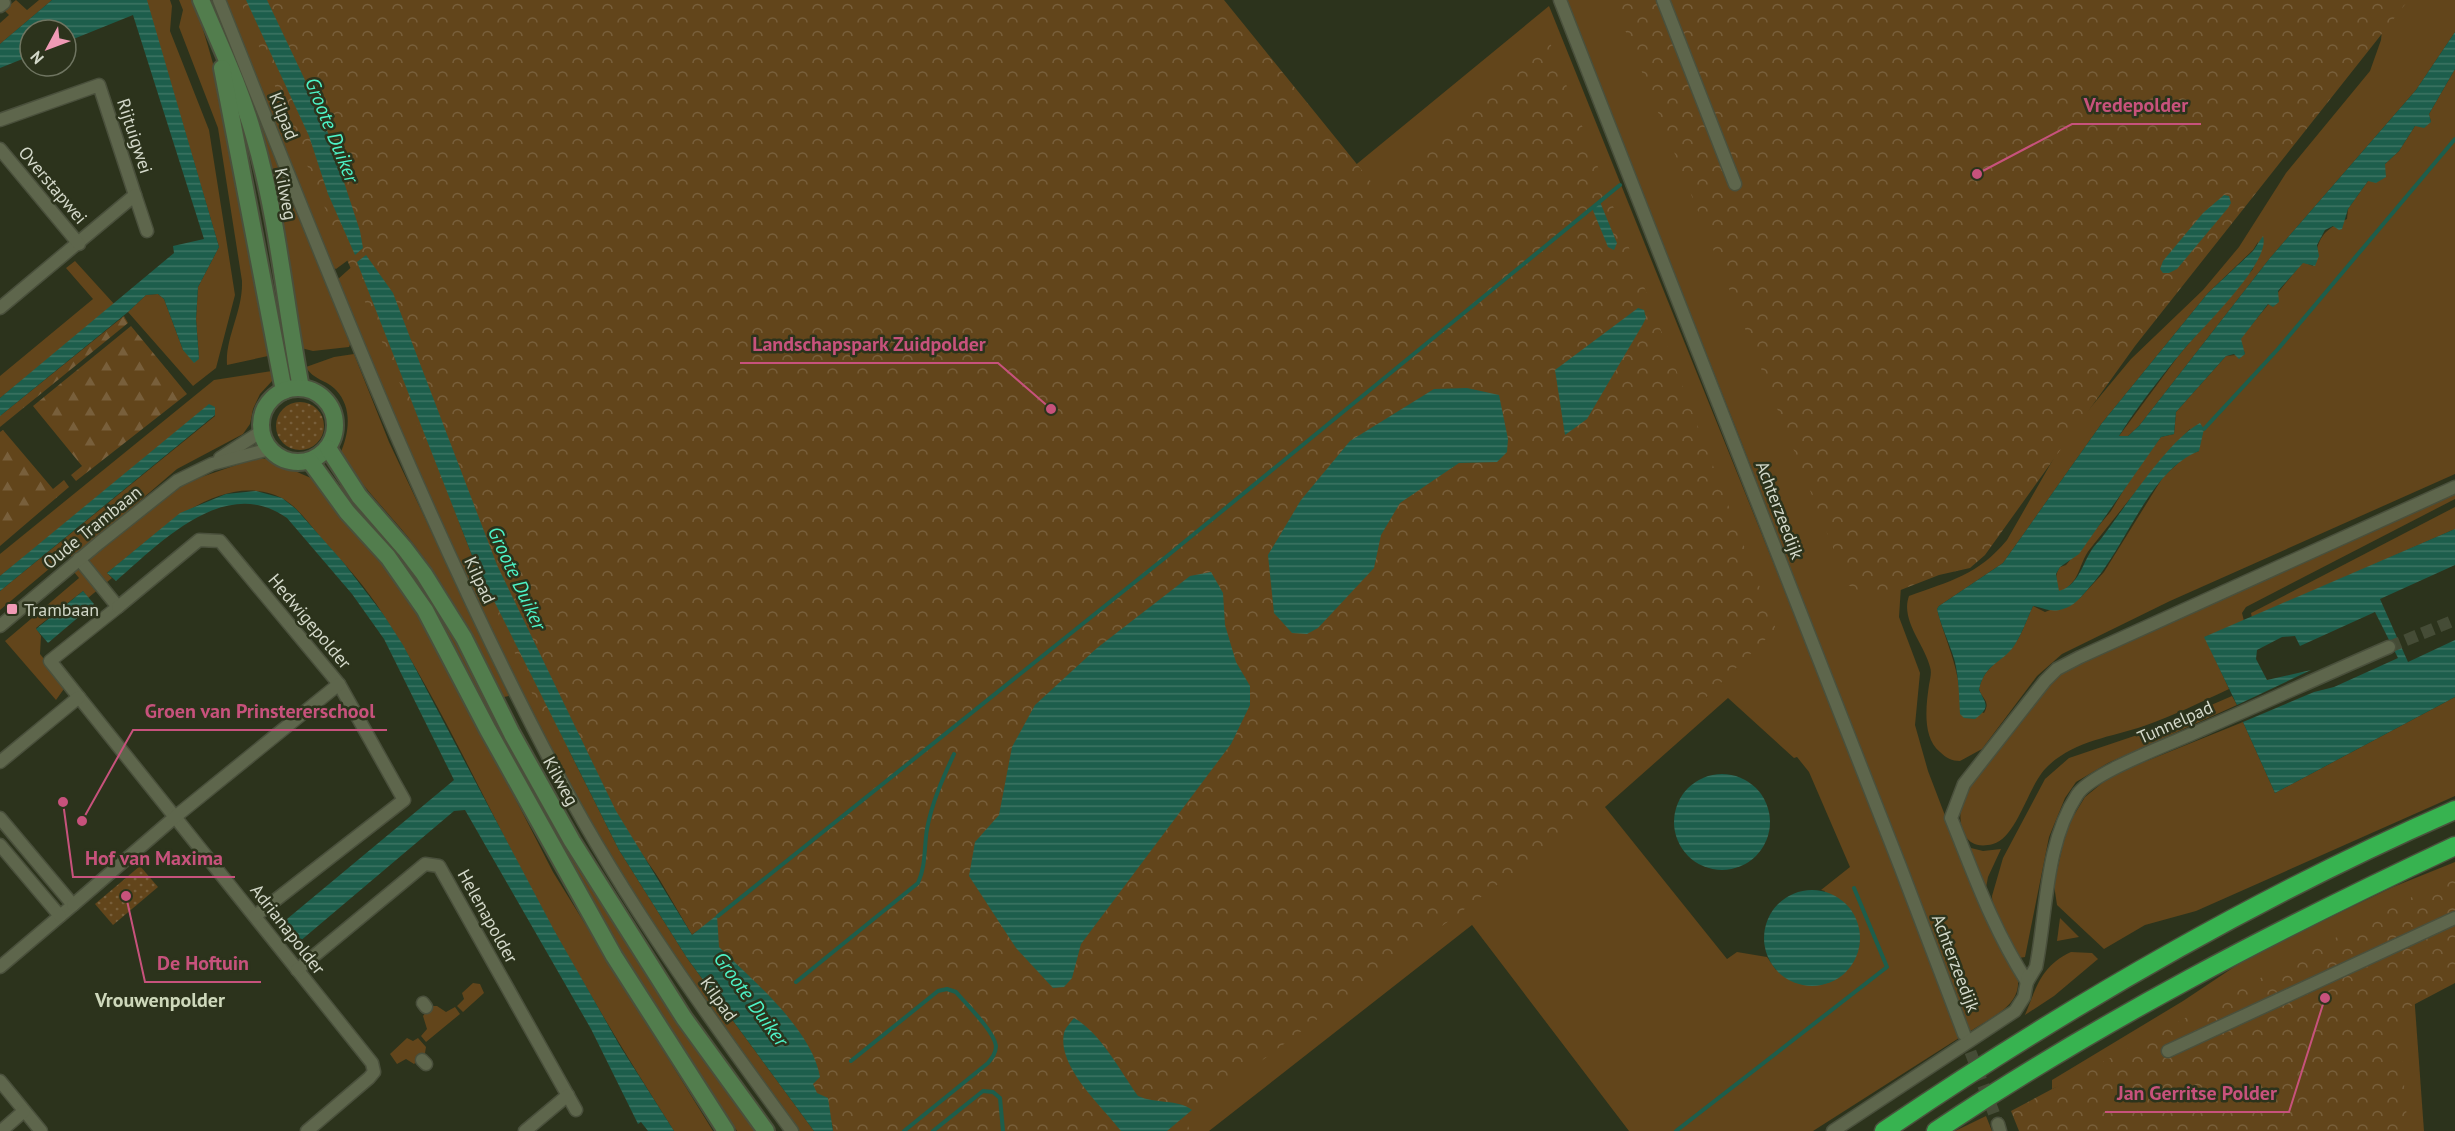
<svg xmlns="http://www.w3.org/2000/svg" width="2455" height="1131" viewBox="0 0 2455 1131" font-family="'PT Sans',sans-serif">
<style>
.grass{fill:#62451b;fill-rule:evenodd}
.forest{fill:url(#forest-firs)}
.park{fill:url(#park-crowns)}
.garden{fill:url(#garden-dots)}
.water{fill:url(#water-rules)}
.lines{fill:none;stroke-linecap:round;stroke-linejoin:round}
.stream{stroke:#1d5e4c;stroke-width:4}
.street-tunnel{stroke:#454c36;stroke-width:12;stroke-dasharray:12 6;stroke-linecap:butt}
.street-casing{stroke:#4a503c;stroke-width:15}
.secondary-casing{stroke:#4a503c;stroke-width:20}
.highway-casing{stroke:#4a503c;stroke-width:21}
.street{stroke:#5e664c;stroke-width:12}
.secondary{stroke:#527d4d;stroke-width:16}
.highway{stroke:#37b350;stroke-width:18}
.poi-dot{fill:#f09ab5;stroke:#2c331c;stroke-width:2}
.labels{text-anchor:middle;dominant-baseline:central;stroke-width:5;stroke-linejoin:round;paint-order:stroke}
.street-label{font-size:18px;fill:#d3d8c9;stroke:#2c331c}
.poi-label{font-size:18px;fill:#d3d8c9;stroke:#2c331c;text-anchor:start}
.water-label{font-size:20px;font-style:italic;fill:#4df3c7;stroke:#2c331c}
.neighbourhood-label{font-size:20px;font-weight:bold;fill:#ced8bb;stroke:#2c331c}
.leader{fill:none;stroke:#c7527c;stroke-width:2}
.callout-dot{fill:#c7527c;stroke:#2c331c;stroke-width:2}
.callout-label{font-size:20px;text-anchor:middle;font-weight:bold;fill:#c7527c;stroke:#2c331c;stroke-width:5;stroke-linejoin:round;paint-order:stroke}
</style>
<defs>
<pattern id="forest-firs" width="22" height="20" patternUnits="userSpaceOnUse" patternTransform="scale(1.5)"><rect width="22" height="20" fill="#62451b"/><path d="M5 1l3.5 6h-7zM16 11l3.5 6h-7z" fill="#785f3b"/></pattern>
<pattern id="park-crowns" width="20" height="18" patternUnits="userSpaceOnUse" patternTransform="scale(1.5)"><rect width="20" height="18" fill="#62451b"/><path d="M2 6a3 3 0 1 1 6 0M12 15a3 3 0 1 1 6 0" fill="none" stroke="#785f3b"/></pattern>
<pattern id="garden-dots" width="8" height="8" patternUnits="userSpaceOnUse" patternTransform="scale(1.5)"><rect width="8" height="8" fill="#62451b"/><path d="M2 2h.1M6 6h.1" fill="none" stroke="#785f3b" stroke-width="1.8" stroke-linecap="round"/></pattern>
<pattern id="water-rules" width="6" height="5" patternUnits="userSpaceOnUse" patternTransform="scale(1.5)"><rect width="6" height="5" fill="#1d5e4c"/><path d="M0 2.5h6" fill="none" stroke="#3d7464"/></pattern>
</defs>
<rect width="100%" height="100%" fill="#2c331c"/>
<g class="grass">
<path d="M16,0L27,10L39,0H52L0,44V23L9,15L4,10Z"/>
<path d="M146,0H170L172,6L170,31L209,130L235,295L216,368L193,386L128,312L146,295L158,294L164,299L183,350L199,359L196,319L198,287L219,247Z"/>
<path d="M179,0H193C234,114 248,237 268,356L227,365C225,337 243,312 242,281L218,128L179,27L183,10Z"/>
<path d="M208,0H214L351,342L349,347L313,351L301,348L271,191Z"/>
<path d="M226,0H246L355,255L336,269L331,267Z"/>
<path d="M1566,0H1650L1901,586L1899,617L1920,673L1915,725L1928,771L1980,907L2018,981C2020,1007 1988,1019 1969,1032L1739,436Z"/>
<path d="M2379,0H2455V32L2416,90L2270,258L2139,426L2128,436H2119L2179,355L2253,269L2258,242L2253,250L2208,293L2102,423L2003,563L1939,606L1937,609C1945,641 1961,670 1960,704L1984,713C1991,700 1982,700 1979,689C1984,666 2001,662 2014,645C2022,635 2027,618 2033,606L2045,612L2080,598L2104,572L2163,477L2186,456L2199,451L2190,429C2155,466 2122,509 2090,549C2078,564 2081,583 2059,592C2056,582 2054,576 2060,567L2066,565L2111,511L2137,468L2161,437L2174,434L2176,412L2226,356L2245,354L2240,339L2303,262L2313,266C2319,238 2320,232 2347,219L2348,209L2368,181L2385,177V164L2399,151L2415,126L2431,122L2429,114L2455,69V474L2170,601L2062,654L2037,676L1982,749L1960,761C1952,761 1946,758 1940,752C1922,737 1926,706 1929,685C1930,679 1932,672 1930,667C1925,645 1900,620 1909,596C1950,581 1978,575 2007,540L2066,437L2131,359L2203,290L2239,247L2286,173L2370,71L2381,40L2383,19Z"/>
<path d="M1549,6L1895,865L1959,1038L1813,1131H1629L1472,925L1209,1131H833L828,1098L705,924L692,935L603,783ZM1728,698L1794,758L1797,757L1809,772L1850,867L1821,890L1825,891L1776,970L1767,957L1737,952L1727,959L1605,807Z"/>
<path d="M75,261L115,305L0,398V376L93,299L66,268Z"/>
<path d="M357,262L475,563L619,850L687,958L814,1131H799C715,1024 638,909 571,790C480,627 410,452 337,280Z"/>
<path d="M354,354L389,442L509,696L504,697C477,645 451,593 415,546C391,515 362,487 340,454C349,434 353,408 336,390C327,380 313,380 306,367L334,357Z"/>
<path d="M272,371V381L260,394L253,409L250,424L243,434L177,469L73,558L68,553L0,610V591L215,416V407L0,576V554L214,380Z"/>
<path d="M257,458L267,459L311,478L384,564L426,625L553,872L713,1131H674C632,1065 592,999 554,931C496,827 448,715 384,616C367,588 343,562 321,538C308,522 293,500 272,494C211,475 152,539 107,573L112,578L88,598L83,591L36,628L41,636L40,654L66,686L56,700L5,641L79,578L74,572L181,484Z"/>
<path d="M342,484C378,527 414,570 443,618C481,681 510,750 547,814C611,924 681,1029 757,1131H737L638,985L496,733L337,488Z"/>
<path d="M2455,493V499L2246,607L2242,613L2244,621L2205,637L2229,689C2201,702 2173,716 2144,726C2111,737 2074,741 2048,766C2028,784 2018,837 1993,844C1959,853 1957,817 1963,795L2049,683L2071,666Z"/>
<path d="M2455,507V529L2252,618L2251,613Z"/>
<path d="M2232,696L2237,705L2108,763L2076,782L2065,798L2049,837L2025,957L2019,958L1993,911L1992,896L2003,858L2045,779L2069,758L2158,728Z"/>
<path d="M2455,697V796L2196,911L2145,925L2104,949L2057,905L2054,885L2063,844L2071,820L2085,797L2112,775L2243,722L2275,793Z"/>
<path d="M1967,847L1983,851L2001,849L1988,877L1985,893Z"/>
<path d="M2455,862V917L2052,1089V1080L2183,1001L2252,955L2393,887Z"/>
<path d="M2060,918L2079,937L2057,941Z"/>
<path d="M2071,952L2092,953L2098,959L2054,996L2025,1015C2037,986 2041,966 2071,952Z"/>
<path d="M2413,979L2424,1131H2406L2391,1003Z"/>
<path d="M473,983L480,984L484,993L463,1012L457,1006L464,999L462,993Z"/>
<path d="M430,1006H437L446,1012L455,1007L460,1014L426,1042L421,1036L427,1029L423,1016Z"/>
<path d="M407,1038L413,1041L418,1038L426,1047L425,1053L414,1064L406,1059L397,1064L390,1054Z"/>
<path d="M1986,1116L1992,1131H1955Z"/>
</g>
<g class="forest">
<path d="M124,316L128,323L0,427V416Z"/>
<path d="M131,326L187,394L76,481L71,475L82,466L33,406Z"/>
<path d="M3,430L53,489L64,480L69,487L0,546V432Z"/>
</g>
<g class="park">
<path d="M240,0H1224L1377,189L1549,40L1776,629L1568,832L1185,1118L1190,1131H837L537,705L316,187Z"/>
<path d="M1613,0H2406L2407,2L2135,346L1985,555L1970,568L1939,575L1875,600L1848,585Z"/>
<path d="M2455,874V983L2398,1013L2408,1131H2019L2011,1111Z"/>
</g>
<g class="garden">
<circle cx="300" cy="426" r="24"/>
<path d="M140,866L158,887L113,925L95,904Z"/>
</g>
<g class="water">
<path d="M52,0H147L219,247L198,287L196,319L199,359L194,363L183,350L164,299L158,294L146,295L128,312L0,416V398L174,253L173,246L204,239L133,15L66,42V30H30V56L0,68V44Z"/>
<path d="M246,0H267L323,118L360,231L363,248L355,255L328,194L309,136Z"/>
<path d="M2455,32V69L2429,114L2431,122L2424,128L2415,126L2399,151L2385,164L2386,177L2376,183L2368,181L2348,209L2342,229L2339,230L2333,226L2325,230L2317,245L2319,256L2315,266L2303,263L2278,291L2279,302L2273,307L2268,304L2241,339L2245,354L2239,359L2234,354L2226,356L2176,412L2174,434L2161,437L2079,554L2060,567L2056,574L2059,591C2083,584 2082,556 2100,540C2124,509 2168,440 2200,423L2204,429L2199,451C2148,471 2126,549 2088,589C2082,596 2073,607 2063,609C2051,613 2044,608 2033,606C2027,619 2022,634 2014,646C2001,664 1985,663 1979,690C1986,704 1991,707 1975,719L1964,718L1960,714C1959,696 1959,680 1955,662C1950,644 1941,627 1937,609L1939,606L2003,563L2102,423L2208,293L2253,251L2263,236C2272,263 2197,332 2180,354C2160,378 2135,410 2119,436H2128L2139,426L2270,258L2416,90Z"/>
<path d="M2224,195L2229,196L2231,203L2228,208L2177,269L2169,273H2163L2160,269L2163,261L2203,213Z"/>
<path d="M1600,202L1617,243L1614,250L1608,247L1592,208Z"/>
<path d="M366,255L393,293L497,565L616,811L692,935L717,915L719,947C752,980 812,1029 820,1077L813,1084L817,1093L828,1098L833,1131H814L687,958L619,850L475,563L357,262Z"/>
<path d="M1638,308L1644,310L1646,318L1643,324L1587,419L1565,435L1555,370Z"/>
<path d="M1467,388L1499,395L1508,439L1507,452L1497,462L1459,463L1400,503L1381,535L1374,568L1318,628L1307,634L1292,633L1274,613L1268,555L1301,500L1350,441L1434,389Z"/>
<path d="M209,404L215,407V415L0,591V576Z"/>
<path d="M256,491L282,498L296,509L343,562L383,614L403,645L554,930L620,1046L674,1131H648L641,1122L638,1124L591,1029L465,810L454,811L299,942L293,939L281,924L454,780L384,639L352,594L287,518C225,474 160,543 116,581L107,573L180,513L226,494Z"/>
<path d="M2455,529V565L2380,599L2408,662L2455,640V697L2275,793L2243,722L2314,692L2334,687L2398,658L2375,612L2300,646L2295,636L2282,637L2257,650L2256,659L2267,680L2311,670L2237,705L2204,637Z"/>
<path d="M1211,572L1223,593L1225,625L1236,662L1250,686V705L1231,744L1081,944L1072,978L1064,987L1053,988L1016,948L969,876L975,842L999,815L1012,747L1035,705L1097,648L1190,576Z"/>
<path d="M83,591L94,604L48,643L36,629Z"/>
<circle cx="1722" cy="822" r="48"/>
<circle cx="1812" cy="938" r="48"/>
<path d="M1074,1018C1101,1033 1120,1071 1138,1096C1155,1104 1178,1099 1192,1110L1167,1131H1121C1102,1106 1057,1067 1064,1033C1065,1028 1071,1022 1074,1018Z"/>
</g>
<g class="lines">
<g class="stream">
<path d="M2204,429L2278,349L2455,139"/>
<path d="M718,916L1166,557L1620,185"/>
<path d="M796,982L918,883C926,866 924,847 927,829C932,802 943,778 954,754"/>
<path d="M851,1061L938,991L947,989L956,992C966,1004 994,1031 996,1046C996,1053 992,1058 988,1063L904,1131"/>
<path d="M933,1131L983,1091L993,1092L1000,1098L1003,1131"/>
<path d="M1676,1131L1887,967L1854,888"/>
</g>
<g class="street-tunnel">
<path d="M2389,647L2455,620"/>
<path d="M1964,1035L1998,1124"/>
</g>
<defs>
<g id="street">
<path d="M219,0C324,263 426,528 560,779C626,903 709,1018 792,1131"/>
<path d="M1560,0L1900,866L1964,1034"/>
<path d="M1663,0L1735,184"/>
<path d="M0,6L4,3L2,0"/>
<path d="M0,120L99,85L135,195L0,308"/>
<path d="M0,149L79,244"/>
<path d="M135,195L147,231"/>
<path d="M220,458L262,431"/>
<path d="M79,559L118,607L50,661L372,1063L374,1072L369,1078L307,1131"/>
<path d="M118,607L199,540L220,541L339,684L404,800L255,916"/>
<path d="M0,626L99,543L177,481L212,464L270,449"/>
<path d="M0,762L79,697"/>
<path d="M0,818L73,905L0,967"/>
<path d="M0,845L60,916"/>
<path d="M73,905L175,817L339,684"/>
<path d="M297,970L425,864L439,866L576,1110"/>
<path d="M2027,982C1992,927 1975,877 1951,818L1964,784L2045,681L2057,669L2080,657L2455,487"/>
<path d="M2027,982L2036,967C2047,911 2045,844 2077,795C2092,772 2173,743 2201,730C2264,703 2326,674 2389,647"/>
<path d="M423,1003L426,1007"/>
<path d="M2168,1051L2455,918"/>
<path d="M422,1060L426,1064"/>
<path d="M0,1081L41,1131"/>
<path d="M1998,1124L2000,1131"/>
<path d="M1,1131L24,1111"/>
<path d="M525,1131L568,1095"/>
<path d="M1833,1131L2015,1011L2024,997L2028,976"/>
</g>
<g id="secondary">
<path d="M201,0C220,45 241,89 254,136C278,218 285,305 301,388"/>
<path d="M222,68L284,391"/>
<circle cx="298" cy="425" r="37"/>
<path d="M328,448L359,496L405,549L424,574L464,638L512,734L572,841L684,1018L766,1131"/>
<path d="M310,461L347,512L388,557L425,610L488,730L614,956L726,1131"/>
</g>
<g id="highway">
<path d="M1884,1131C2065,1008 2254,898 2455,810"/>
<path d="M1936,1131C2100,1021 2276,930 2455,846"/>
</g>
</defs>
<use href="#street" class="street-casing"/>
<use href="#secondary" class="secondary-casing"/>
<use href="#highway" class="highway-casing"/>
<use href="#street" class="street"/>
<use href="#secondary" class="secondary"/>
<use href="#highway" class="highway"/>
</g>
<rect class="poi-dot" x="6" y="603" width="12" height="12" rx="3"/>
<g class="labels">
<g class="street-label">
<text transform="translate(284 116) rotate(68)">Kilpad</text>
<text transform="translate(135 136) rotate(72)">Rijtuigwei</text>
<text transform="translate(53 185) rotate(50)">Overstapwei</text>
<text transform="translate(286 194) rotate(79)">Kilweg</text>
<text transform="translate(1780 510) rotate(69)">Achterzeedijk</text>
<text transform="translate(92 527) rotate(-39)">Oude Trambaan</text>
<text transform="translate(480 580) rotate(65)">Kilpad</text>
<text transform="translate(310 621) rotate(50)">Hedwigepolder</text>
<text transform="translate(2175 722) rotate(-24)">Tunnelpad</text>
<text transform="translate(561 781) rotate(61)">Kilweg</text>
<text transform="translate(488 916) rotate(61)">Helenapolder</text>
<text transform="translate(288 929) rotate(52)">Adrianapolder</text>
<text transform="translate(1956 963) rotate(69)">Achterzeedijk</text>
<text transform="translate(719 999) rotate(55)">Kilpad</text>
</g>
<g class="poi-label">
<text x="24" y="609">Trambaan</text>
</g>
<g class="water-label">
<text transform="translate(332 130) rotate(68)">Groote Duiker</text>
<text transform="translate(517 578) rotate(65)">Groote Duiker</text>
<text transform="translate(751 999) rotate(54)">Groote Duiker</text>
</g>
<g class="neighbourhood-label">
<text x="160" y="1000">Vrouwenpolder</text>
</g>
</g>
<path class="leader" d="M1977 174L2072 124H2201M1051 409L998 363H740M82 821L133 730H387M63 802L73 877H235M126 896L145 982H261M2325 998L2289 1112H2105"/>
<g class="callout-dot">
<circle cx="1977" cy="174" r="6"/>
<circle cx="1051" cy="409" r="6"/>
<circle cx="82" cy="821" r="6"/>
<circle cx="63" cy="802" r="6"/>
<circle cx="126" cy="896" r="6"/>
<circle cx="2325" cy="998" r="6"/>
</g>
<g class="callout-label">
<text x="2136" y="112">Vredepolder</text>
<text x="869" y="351">Landschapspark Zuidpolder</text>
<text x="260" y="718">Groen van Prinstererschool</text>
<text x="154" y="865">Hof van Maxima</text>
<text x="203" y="970">De Hoftuin</text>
<text x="2197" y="1100">Jan Gerritse Polder</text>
</g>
<g transform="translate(48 48) rotate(229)"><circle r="28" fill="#2c331c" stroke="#6f7561" stroke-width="1.5"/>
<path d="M0-4.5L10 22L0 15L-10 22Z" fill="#f09ab5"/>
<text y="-9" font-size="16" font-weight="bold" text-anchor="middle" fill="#d3d8c9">N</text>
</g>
</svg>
